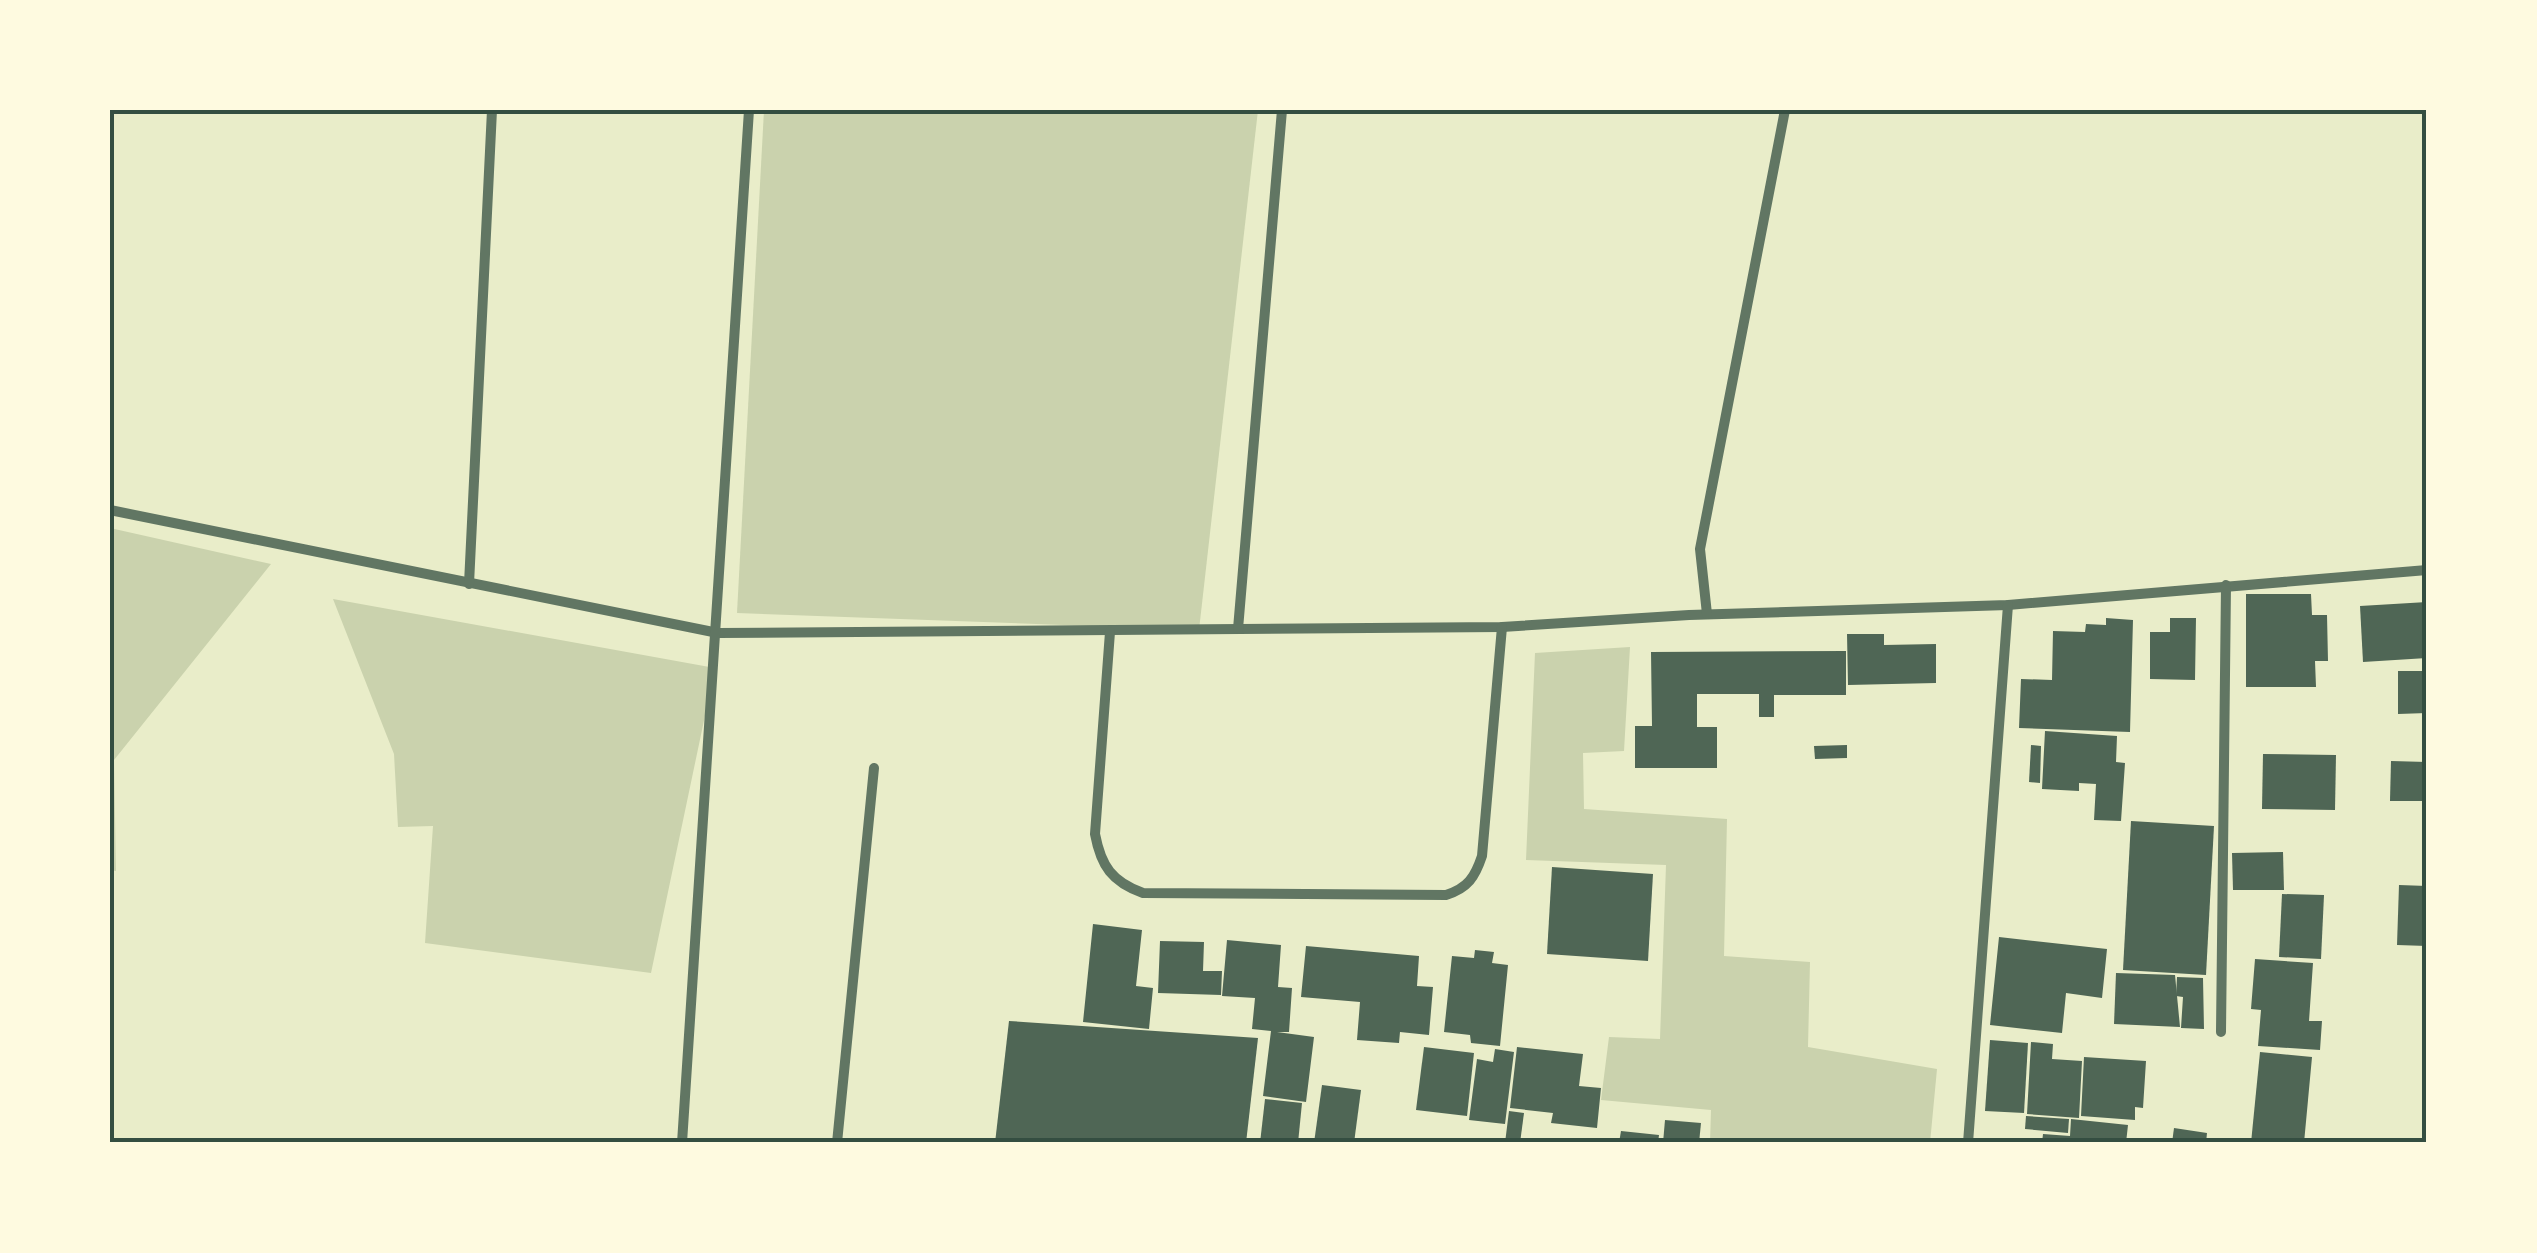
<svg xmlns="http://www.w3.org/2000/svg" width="2537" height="1253" viewBox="0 0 2537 1253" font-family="Spectral,serif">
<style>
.green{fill:#cad2ad}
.building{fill:#4f6655}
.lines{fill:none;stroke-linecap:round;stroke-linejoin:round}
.minor{stroke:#617663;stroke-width:10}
.neatline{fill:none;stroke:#344e41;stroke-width:4}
</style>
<rect width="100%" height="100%" fill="#e9edc9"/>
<g class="green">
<path d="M764,110H1258L1199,630L737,613Z"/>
<path d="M110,528L271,564L114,760L116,871L110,870Z"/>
<path d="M333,599L715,668L651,973L425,943L433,826L398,827L394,754Z"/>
<path d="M1630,647L1624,751L1583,753L1584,809L1727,819L1724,956L1810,962L1808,1047L1937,1069L1930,1143H1710L1711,1110L1601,1100L1609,1037L1660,1039L1666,865L1526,860L1535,653Z"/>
</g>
<g class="building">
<path d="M2246,594H2311L2312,615H2327L2328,661H2315L2316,687H2246Z"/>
<path d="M2427,602V658L2363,662L2360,606Z"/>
<path d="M2106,618L2133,620L2130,732L2019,728L2021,679L2052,680L2053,631L2085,632L2086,624L2106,625Z"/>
<path d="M2170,618H2196L2195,680L2150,679V632H2170Z"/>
<path d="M1847,634H1884V645L1936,644V683L1848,685Z"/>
<path d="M1846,651V695H1774V717H1759V694H1697V727H1717V768H1635V726H1652L1651,652Z"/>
<path d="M2398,671H2427V713L2398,714Z"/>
<path d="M2045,731L2117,736L2116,762L2125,763L2121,821L2094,820L2096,784L2079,783V791L2042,789Z"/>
<path d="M1847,745V758L1815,759L1814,746Z"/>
<path d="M2031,745L2041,746L2040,783L2029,782Z"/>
<path d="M2263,754L2336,755L2335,810L2262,809Z"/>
<path d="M2391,761L2427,762V801H2390Z"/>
<path d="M2131,821L2214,826L2206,975L2123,970Z"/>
<path d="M2283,852L2284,890H2233L2232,853Z"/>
<path d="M1552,867L1653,874L1648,961L1547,954Z"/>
<path d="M2399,885L2427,886V946L2397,945Z"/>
<path d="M2282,894L2324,895L2321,959L2279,957Z"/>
<path d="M1093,924L1142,930L1136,986L1153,988L1149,1029L1083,1022Z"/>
<path d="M1999,937L2107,949L2102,998L2066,993L2062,1033L1990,1025Z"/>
<path d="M1227,940L1281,945L1278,987L1292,988L1289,1032H1277L1314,1037L1306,1102L1263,1096L1271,1031L1252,1029L1255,998L1222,996Z"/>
<path d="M1160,941L1204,942L1203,971H1222L1221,995L1158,993Z"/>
<path d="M1306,946L1419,956L1417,986L1433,987L1429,1035L1400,1032L1399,1043L1357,1040L1360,1002L1301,997Z"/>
<path d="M1475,950L1494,952L1492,963L1508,965L1500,1046L1471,1043L1470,1035L1444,1032L1452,956L1474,958Z"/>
<path d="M2255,959L2313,963L2309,1021H2322L2320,1050L2258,1046L2261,1010L2251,1009Z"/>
<path d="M2116,973L2175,975L2180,1027L2114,1024Z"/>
<path d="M2177,977L2203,978L2204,1029L2181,1028L2183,997L2176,996Z"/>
<path d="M1009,1021L1258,1038L1246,1143H995Z"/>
<path d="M1990,1040L2028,1043L2024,1113L1985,1111Z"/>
<path d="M2031,1042L2053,1044L2052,1059L2082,1061L2079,1118L2027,1114Z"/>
<path d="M1424,1047L1474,1053L1467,1116L1416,1110Z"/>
<path d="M1517,1047L1583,1054L1579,1086L1601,1088L1597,1128L1551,1123L1553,1113L1510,1108Z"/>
<path d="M1495,1049L1514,1052L1505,1124L1469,1120L1477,1059L1493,1062Z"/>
<path d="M2260,1052L2312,1057L2304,1143H2251Z"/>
<path d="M2084,1057L2146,1061L2143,1108L2135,1107V1120L2081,1116Z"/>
<path d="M1322,1085L1361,1090L1354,1143H1314Z"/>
<path d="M1265,1099L1302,1103L1298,1143H1260Z"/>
<path d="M1509,1111L1524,1113L1520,1143H1505Z"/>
<path d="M2026,1116L2069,1119L2068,1133L2025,1129Z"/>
<path d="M2071,1119L2128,1125L2126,1143H2042L2043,1134L2070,1136Z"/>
<path d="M1665,1120L1701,1123L1699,1143H1663Z"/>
<path d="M2174,1128L2207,1133L2206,1143H2172Z"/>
<path d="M1621,1131L1659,1135L1658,1143H1619Z"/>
</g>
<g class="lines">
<g class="minor">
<path d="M110,510L718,633L1502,627L1689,615L2008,605L2427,570"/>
<path d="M469,584L492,110"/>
<path d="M1707,614L1700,549L1785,110"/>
<path d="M1238,629L1282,110"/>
<path d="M1110,632L1095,834C1101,866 1112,882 1143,893L1446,895C1468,888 1475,877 1482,856L1502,627"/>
<path d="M2221,1032L2226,585"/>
<path d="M682,1143L749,110"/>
<path d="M837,1143L874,768"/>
<path d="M1968,1143L2008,605"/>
</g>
</g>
<rect width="2537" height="1253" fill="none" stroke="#fefae0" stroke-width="225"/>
<rect x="112" y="112" width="2312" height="1028" class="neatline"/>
</svg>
